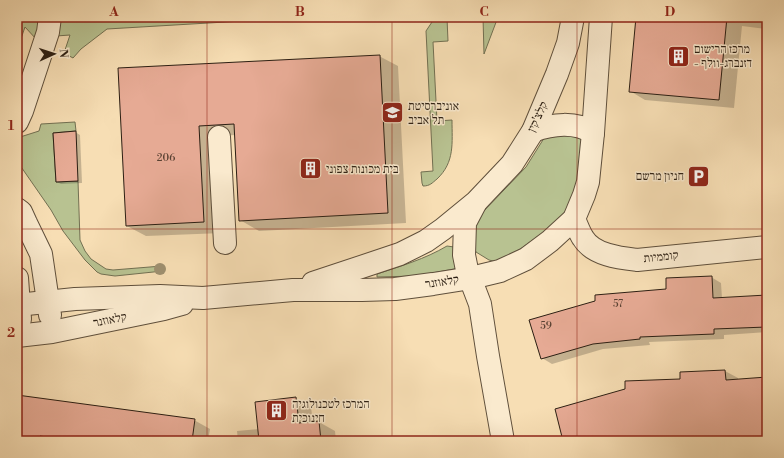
<svg xmlns="http://www.w3.org/2000/svg" width="784" height="458" viewBox="0 0 784 458" font-family="'Libre Bodoni','Frank Ruhl Libre',serif">
<style>
.green{fill:#b8c291;stroke:#727052}
.shadow{fill:#0003}
.building{fill:#e6aa94;stroke:#2c1f13}
.lines{fill:none;stroke-linecap:round;stroke-linejoin:round}
.minor-casing{stroke:#5f4f3b;stroke-width:24}
.minor{stroke:#faeace;stroke-width:22}
.tree{fill:#9e9070}
.grid{fill:none;stroke:#8f2418;stroke-width:1;stroke-opacity:0.55}
.labels{text-anchor:middle;dominant-baseline:central;stroke-width:3;stroke-linejoin:round;paint-order:stroke}
.number-label{font-size:10px;fill:#5a4233}
.poi-label{font-size:12px;fill:#2c1f13;stroke:#faeace;text-anchor:start}
.street-label{font-size:12px;fill:#2c1f13;stroke:#faeace}
.neatline{fill:none;stroke:#8f2418;stroke-width:1.5}
.grid-label{font-size:13px;text-anchor:middle;font-weight:bold;fill:#8f2418}
</style>
<rect width="100%" height="100%" fill="#f7deb4"/>
<filter id="stains"><feTurbulence type="fractalNoise" baseFrequency=".005" numOctaves="4"/><feColorMatrix values="0 0 0 0 .2 0 0 0 0 .09 0 0 0 0 .02 0 0 0 .5 -.17"/></filter>
<radialGradient id="worn" r=".72"><stop offset=".6" stop-color="#630" stop-opacity="0"/><stop offset="1" stop-color="#630" stop-opacity=".3"/></radialGradient>
<g class="green">
<path d="M17,17L19,18L39,17L37,40L25,27L17,50Z"/>
<path d="M77,17H293V18L107,29L81,49L73,58L64,53L70,35L56,36L60,18Z"/>
<path d="M483,17H498L484,54Z"/>
<path d="M440,18H447L448,41L433,42L437,121L452,120C452,143 455,162 437,179C432,183 430,186 423,186L422,183L421,172L433,171L426,31L434,19Z"/>
<path d="M75,122L76,131L53,133L56,182L78,181L80,240L85,251L91,259L106,269L113,270L162,266L163,271L115,276L101,274L97,272L85,260L63,231L51,210L17,161V138L39,131L41,124Z"/>
<path d="M555,133L587,139L586,160L566,216L501,263L489,260L476,252L473,245L472,232L481,214L526,167L546,135Z"/>
<path d="M447,246L454,247L458,266L454,269L416,276L377,277V274C401,266 425,259 447,246Z"/>
</g>
<g class="shadow">
<path d="M637,17H767V29L742,26L734,108L645,100L630,91Z"/>
<path d="M379,56L398,66L406,223L259,231L240,220L236,135L218,136L223,233L146,236L127,226L119,69Z"/>
<path d="M75,132L80,135L82,183L61,184L57,182Z"/>
<path d="M711,277L721,283L722,298L767,296V332L724,335V339L649,342L650,345L603,349L552,364L542,358L667,290Z"/>
<path d="M725,371L738,378V380L767,378V441H564L681,380Z"/>
<path d="M17,396L194,420L210,429L208,441H17Z"/>
<path d="M296,399L311,407L313,423L319,422L335,431L336,441H238L237,431L259,429Z"/>
</g>
<g class="building">
<path d="M636,17H727L719,100L629,92Z"/>
<path d="M380,55L388,213L239,221L234,124L199,126L204,222L126,226L118,68Z"/>
<path d="M76,131L78,181L56,182L53,133Z"/>
<path d="M712,276L713,298L767,295V327L714,329V334L640,337V339L593,344L541,359L529,320L595,301V295L666,289V278Z"/>
<path d="M725,370L726,380L767,377V441H563L555,409L625,389V381L680,379V372Z"/>
<path d="M17,395L195,419L192,441H75L40,436L39,441H17Z"/>
<path d="M296,397L299,423L319,421L321,441H259L255,402Z"/>
</g>
<g class="lines">
<defs>
<g id="minor">
<path d="M17,122L22,111L48,32L50,17"/>
<path d="M533,131C552,124 576,121 593,133"/>
<path d="M219,137L225,243"/>
<path d="M475,204L465,223L464,255L467,270L480,304L488,356L503,441"/>
<path d="M17,209L21,212L26,223L41,254L50,315"/>
<path d="M574,219C577,225 579,232 583,238C593,255 620,258 637,260L767,247"/>
<path d="M17,278L20,319"/>
<path d="M313,283L400,254L426,241L443,229L476,202L512,164L533,131L557,74L568,43L573,17"/>
<path d="M17,305L75,299L160,296L203,298L293,290H362L395,289L433,284L471,278L500,271L526,259L550,241L574,219L584,195L588,182L593,133L601,17"/>
<path d="M17,336L52,332L164,309L182,304"/>
</g>
</defs>
<use href="#minor" class="minor-casing"/>
<use href="#minor" class="minor"/>
</g>
<circle class="tree" cx="160" cy="269" r="6"/>
<path class="grid" d="M207,17V441M392,17V441M577,17V441M17,229H767"/>
<defs>
<symbol id="building-square" viewBox="-11 -11 22 22"><rect x="-9" y="-9" width="18" height="18" rx="4" fill="#8f2418" stroke="#faeace"/><path d="M-4-6H4V6H1V3H-1V6H-4ZM-2.5-4.3h1.7v1.8h-1.7ZM.8-4.3h1.7v1.8H.8ZM-2.5-1h1.7V.8h-1.7ZM.8-1h1.7V.8H.8Z" fill="#fff"/></symbol>
<symbol id="university-square" viewBox="-11 -11 22 22"><rect x="-9" y="-9" width="18" height="18" rx="4" fill="#8f2418" stroke="#faeace"/><path d="M0-5L7-2L0 1L-7-2ZM-4 1L0 2.5L4 1V4Q0 6-4 4Z" fill="#fff"/></symbol>
<symbol id="parking-square" viewBox="-11 -11 22 22"><rect x="-9" y="-9" width="18" height="18" rx="4" fill="#8f2418" stroke="#faeace"/><path d="M-3.5-5.5H1a3.5 3.5 0 0 1 0 7H-1V5.5H-3.5ZM-1-3.4V-.6H.8a1.4 1.4 0 0 0 0-2.8Z" fill="#fff"/></symbol>
</defs>
<g fill-rule="evenodd">
<use href="#building-square" x="666" y="44" width="25" height="25"/>
<use href="#university-square" x="380" y="100" width="25" height="25"/>
<use href="#building-square" x="298" y="156" width="25" height="25"/>
<use href="#parking-square" x="686" y="164" width="25" height="25"/>
<use href="#building-square" x="264" y="398" width="25" height="25"/>
</g>
<g class="labels">
<g class="number-label">
<text x="166" y="158">206</text>
<text x="618" y="304">57</text>
<text x="546" y="326">59</text>
</g>
<g class="poi-label">
<text x="694" y="49">מרכז הרישום<tspan x="694" dy="14">- דזנברג-וולף</tspan></text>
<text x="408" y="106">אוניברסיטת<tspan x="408" dy="14">תל אביב</tspan></text>
<text x="326" y="169">בית מכונות צפוני</text>
<text x="684" y="176" text-anchor="end">חניון מרשם</text>
<text x="292" y="404">המרכז לטכנולוגיה<tspan x="292" dy="14">חינוכית</tspan></text>
</g>
<g class="street-label">
<text transform="translate(538 117) rotate(-65)">קלצ'קין</text>
<text transform="translate(661 257) rotate(-6)">קוממיות</text>
<text transform="translate(442 282) rotate(-9)">קלאוזנר</text>
<text transform="translate(110 320) rotate(-11)">קלאוזנר</text>
</g>
</g>
<rect width="784" height="458" fill="none" stroke="#f7deb4" stroke-width="44"/>
<g transform="translate(54 54) rotate(87)" stroke="#faeace" stroke-width="3" paint-order="stroke">
<path d="M0-3L7 15L0 10L-7 15Z" fill="#2c1f13"/>
<text y="-6" font-size="11" font-weight="bold" text-anchor="middle" fill="#2c1f13">N</text>
</g>
<rect x="22" y="22" width="740" height="414" class="neatline"/>
<g class="grid-label">
<text x="114" y="16">A</text>
<text x="300" y="16">B</text>
<text x="484" y="16">C</text>
<text x="670" y="16">D</text>
<text x="11" y="130">1</text>
<text x="11" y="337">2</text>
</g>
<rect width="100%" height="100%" filter="url(#stains)"/>
<rect width="100%" height="100%" fill="url(#worn)"/>
</svg>
